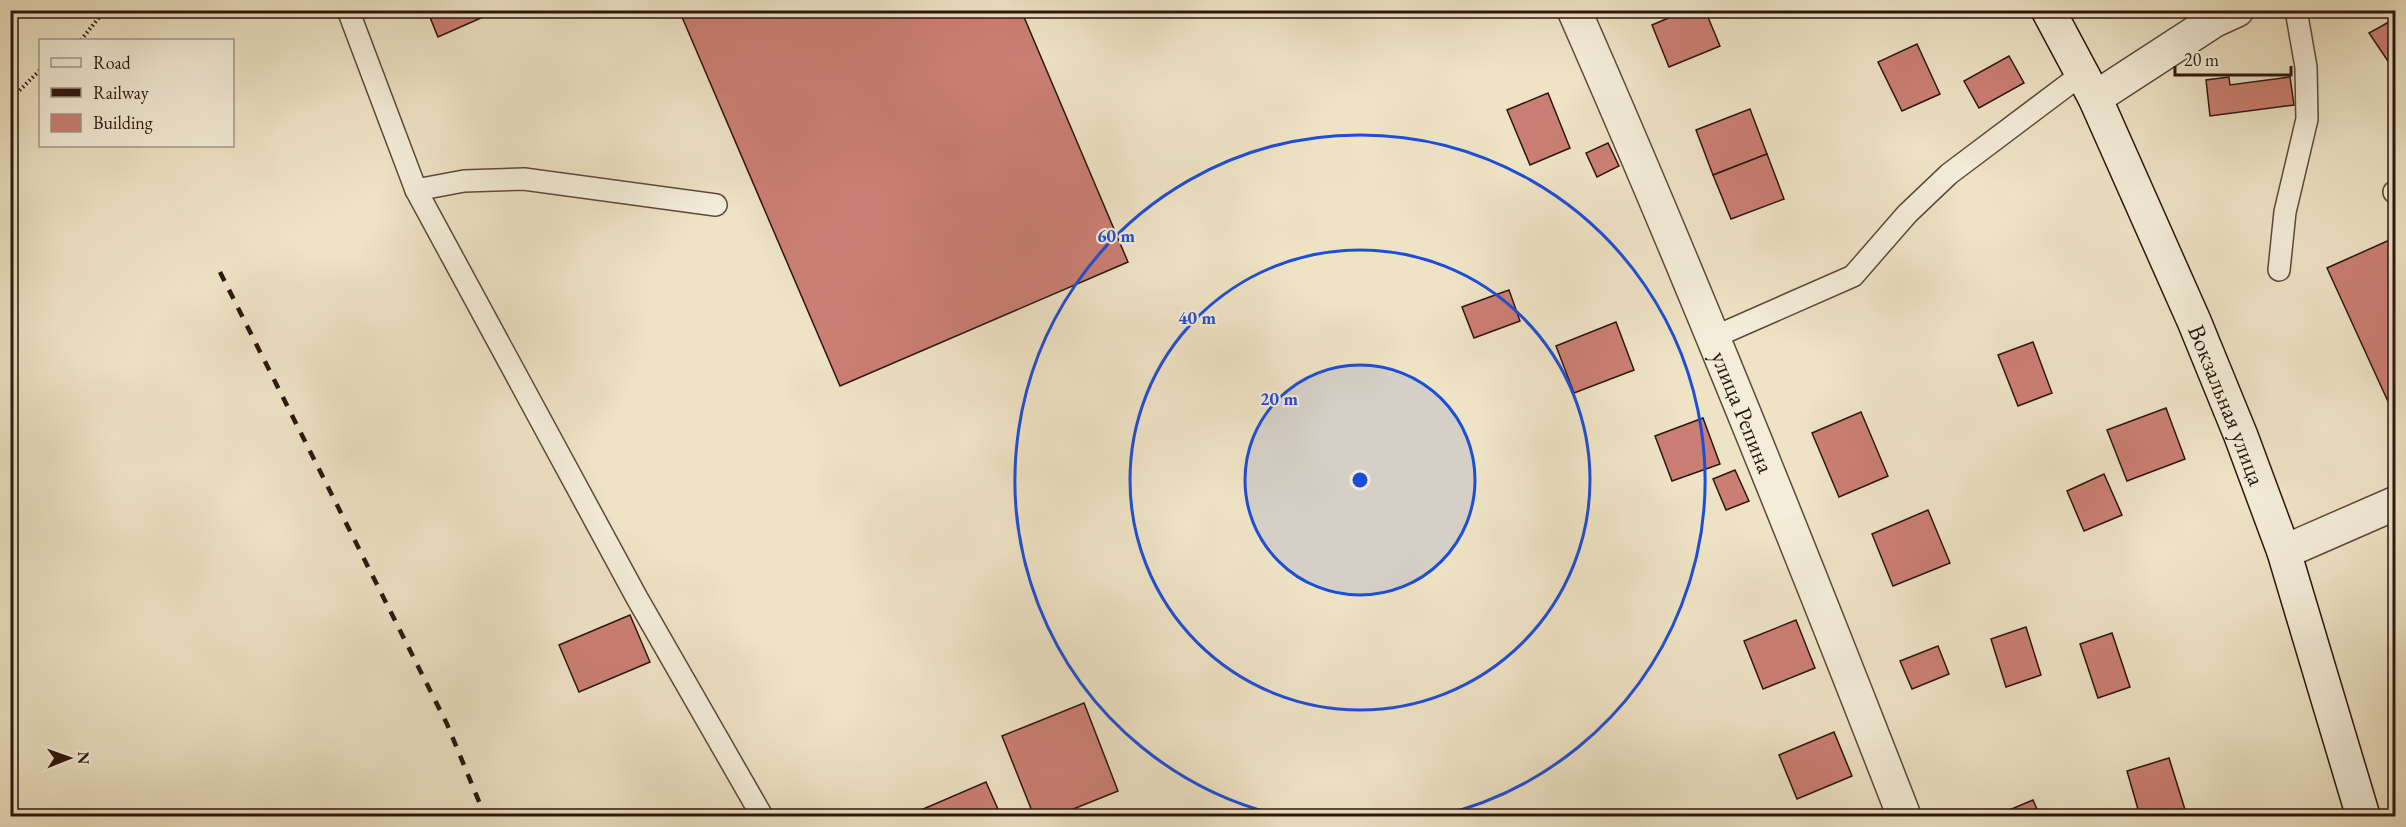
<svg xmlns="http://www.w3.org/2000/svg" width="2406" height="827" viewBox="0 0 2406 827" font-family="'EB Garamond',serif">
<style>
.building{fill:#cb7f74;stroke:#2c160d;stroke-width:1.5}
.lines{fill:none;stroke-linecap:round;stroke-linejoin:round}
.service-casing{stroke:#5c493b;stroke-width:24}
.minor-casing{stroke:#5c493b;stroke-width:36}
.secondary-casing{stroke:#2c160d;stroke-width:36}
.path{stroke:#2c160d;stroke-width:4;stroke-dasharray:1.5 3;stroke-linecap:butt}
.service{stroke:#f4edd9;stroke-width:21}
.minor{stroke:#f4edd9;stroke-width:33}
.secondary{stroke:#f4edd9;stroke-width:33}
.rail{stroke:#2c160d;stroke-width:4.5;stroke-dasharray:10 10;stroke-linecap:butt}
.ring{fill:none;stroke:#1d4ed8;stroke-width:3}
.labels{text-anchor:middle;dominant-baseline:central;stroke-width:4.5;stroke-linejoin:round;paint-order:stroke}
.street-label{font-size:24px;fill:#2c160d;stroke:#f4edd9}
.centre{fill:#1d4ed8;stroke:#f4edd9;stroke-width:3}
.ring-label{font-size:18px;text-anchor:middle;font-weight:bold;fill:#1d4ed8;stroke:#f4edd9;stroke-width:4.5;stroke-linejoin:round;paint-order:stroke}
</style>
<rect width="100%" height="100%" fill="#eee3c5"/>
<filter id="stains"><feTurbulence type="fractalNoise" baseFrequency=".00333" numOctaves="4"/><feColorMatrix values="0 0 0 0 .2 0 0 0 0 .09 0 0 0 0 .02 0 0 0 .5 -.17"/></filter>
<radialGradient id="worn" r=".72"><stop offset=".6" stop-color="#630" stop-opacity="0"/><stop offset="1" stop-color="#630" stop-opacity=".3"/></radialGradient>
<g class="building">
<path d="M427,10H499L438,37Z"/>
<path d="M679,10H1021L1128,262L840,386Z"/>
<path d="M1687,10H1705L1720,46L1669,67L1652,25Z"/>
<path d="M2396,18V73L2369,33Z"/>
<path d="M1917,44L1940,94L1902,111L1878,62Z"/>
<path d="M2009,56L2024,83L1979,108L1964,81Z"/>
<path d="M2229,77L2230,85L2290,77L2294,105L2210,116L2206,80Z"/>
<path d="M1548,93L1570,148L1530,165L1507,110Z"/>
<path d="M1750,109L1767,154L1713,175L1696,130Z"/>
<path d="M1608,143L1619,166L1597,177L1586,153Z"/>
<path d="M1767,154L1784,199L1731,219L1713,175Z"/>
<path d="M2394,238L2396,241V419L2327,268Z"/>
<path d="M1509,290L1520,321L1474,338L1462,307Z"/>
<path d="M1616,322L1634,370L1574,393L1556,346Z"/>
<path d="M2033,342L2052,393L2018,406L1998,355Z"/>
<path d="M2166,408L2185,459L2127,481L2107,430Z"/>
<path d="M1861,412L1888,476L1839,497L1812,433Z"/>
<path d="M1703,418L1720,464L1672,481L1655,436Z"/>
<path d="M1735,470L1749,501L1726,510L1713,479Z"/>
<path d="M2104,474L2122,515L2084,531L2067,491Z"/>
<path d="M1928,510L1950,563L1893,586L1872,534Z"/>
<path d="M630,615L650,662L579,692L559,645Z"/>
<path d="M1796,620L1815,668L1763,689L1744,641Z"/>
<path d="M2026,627L2041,675L2006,687L1991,639Z"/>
<path d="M2112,633L2130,687L2098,698L2080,644Z"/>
<path d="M1938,646L1949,674L1912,689L1900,661Z"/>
<path d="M1084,703L1118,791L1056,816H1034L1002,736Z"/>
<path d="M1834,732L1852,776L1797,799L1779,755Z"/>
<path d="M2169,758L2187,816H2140L2127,771Z"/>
<path d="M986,782L1001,816H907Z"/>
<path d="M2033,800L2040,816H1995Z"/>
</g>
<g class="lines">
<defs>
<g id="service">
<path d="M348,10L416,190L637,598L762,816"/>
<path d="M416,190L464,181L524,179L716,205"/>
<path d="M2394,192L2396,194"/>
<path d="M2279,270L2285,212L2307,119L2306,67L2296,10"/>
<path d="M1712,338L1853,276L1907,214L1949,174L2082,74"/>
</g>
<g id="minor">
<path id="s1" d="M1574,10C1691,276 1799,546 1904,816"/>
<path d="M2095,98L2215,20L2237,10"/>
<path d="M2284,552L2396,503"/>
</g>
<g id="secondary">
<path id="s2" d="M2048,10L2095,98L2194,321L2241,436L2284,552L2363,816"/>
</g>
</defs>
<use href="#service" class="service-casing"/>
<use href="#minor" class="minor-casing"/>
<use href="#secondary" class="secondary-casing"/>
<g class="path">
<path d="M81,40L105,10"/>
<path d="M10,100L40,70"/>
</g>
<use href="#service" class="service"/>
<use href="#minor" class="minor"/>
<use href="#secondary" class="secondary"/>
<path class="rail" d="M220,272L447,724L485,816"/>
</g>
<circle cx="1360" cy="480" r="115" fill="#1d4ed8" fill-opacity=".12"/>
<g class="ring">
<circle cx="1360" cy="480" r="115"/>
<circle cx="1360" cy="480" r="230"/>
<path d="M1282 816A345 345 0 1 1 1438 816"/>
</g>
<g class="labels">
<g class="street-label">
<text stroke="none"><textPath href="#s2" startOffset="434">Вокзальная улица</textPath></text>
<text stroke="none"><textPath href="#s1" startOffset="436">улица Репина</textPath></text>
</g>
</g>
<circle cx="1360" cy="480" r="9" class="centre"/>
<g class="ring-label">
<text x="1116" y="242">60 m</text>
<text x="1197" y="324">40 m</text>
<text x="1279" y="405">20 m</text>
</g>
<rect width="2406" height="827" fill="none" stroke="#eee3c5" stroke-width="36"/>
<rect x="12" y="12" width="2382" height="803" fill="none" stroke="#2c160d" stroke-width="3"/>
<rect x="18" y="18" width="2370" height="791" fill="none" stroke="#2c160d" stroke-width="1.5"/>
<rect x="39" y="39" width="195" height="108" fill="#f4edd9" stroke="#a49787" stroke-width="1.5"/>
<rect x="51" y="58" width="30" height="9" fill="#f4edd9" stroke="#a49787" stroke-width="1.5"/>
<text x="93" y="69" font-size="18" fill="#2c160d">Road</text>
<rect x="51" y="88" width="30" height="9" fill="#2c160d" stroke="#a49787" stroke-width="1.5"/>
<text x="93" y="99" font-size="18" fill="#2c160d">Railway</text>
<rect x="51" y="114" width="30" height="18" fill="#cb7f74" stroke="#a49787" stroke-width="1.5"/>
<text x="93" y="129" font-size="18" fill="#2c160d">Building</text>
<g transform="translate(69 758) rotate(89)" stroke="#f4edd9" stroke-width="4.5" paint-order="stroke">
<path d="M0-4.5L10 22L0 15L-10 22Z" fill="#2c160d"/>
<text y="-9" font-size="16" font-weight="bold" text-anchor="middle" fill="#2c160d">N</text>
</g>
<path d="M2175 66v9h116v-9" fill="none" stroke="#2c160d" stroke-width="3"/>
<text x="2184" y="66" font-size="18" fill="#2c160d" stroke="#f4edd9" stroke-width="4.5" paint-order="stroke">20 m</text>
<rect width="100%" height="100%" filter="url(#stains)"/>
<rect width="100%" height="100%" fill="url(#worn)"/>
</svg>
